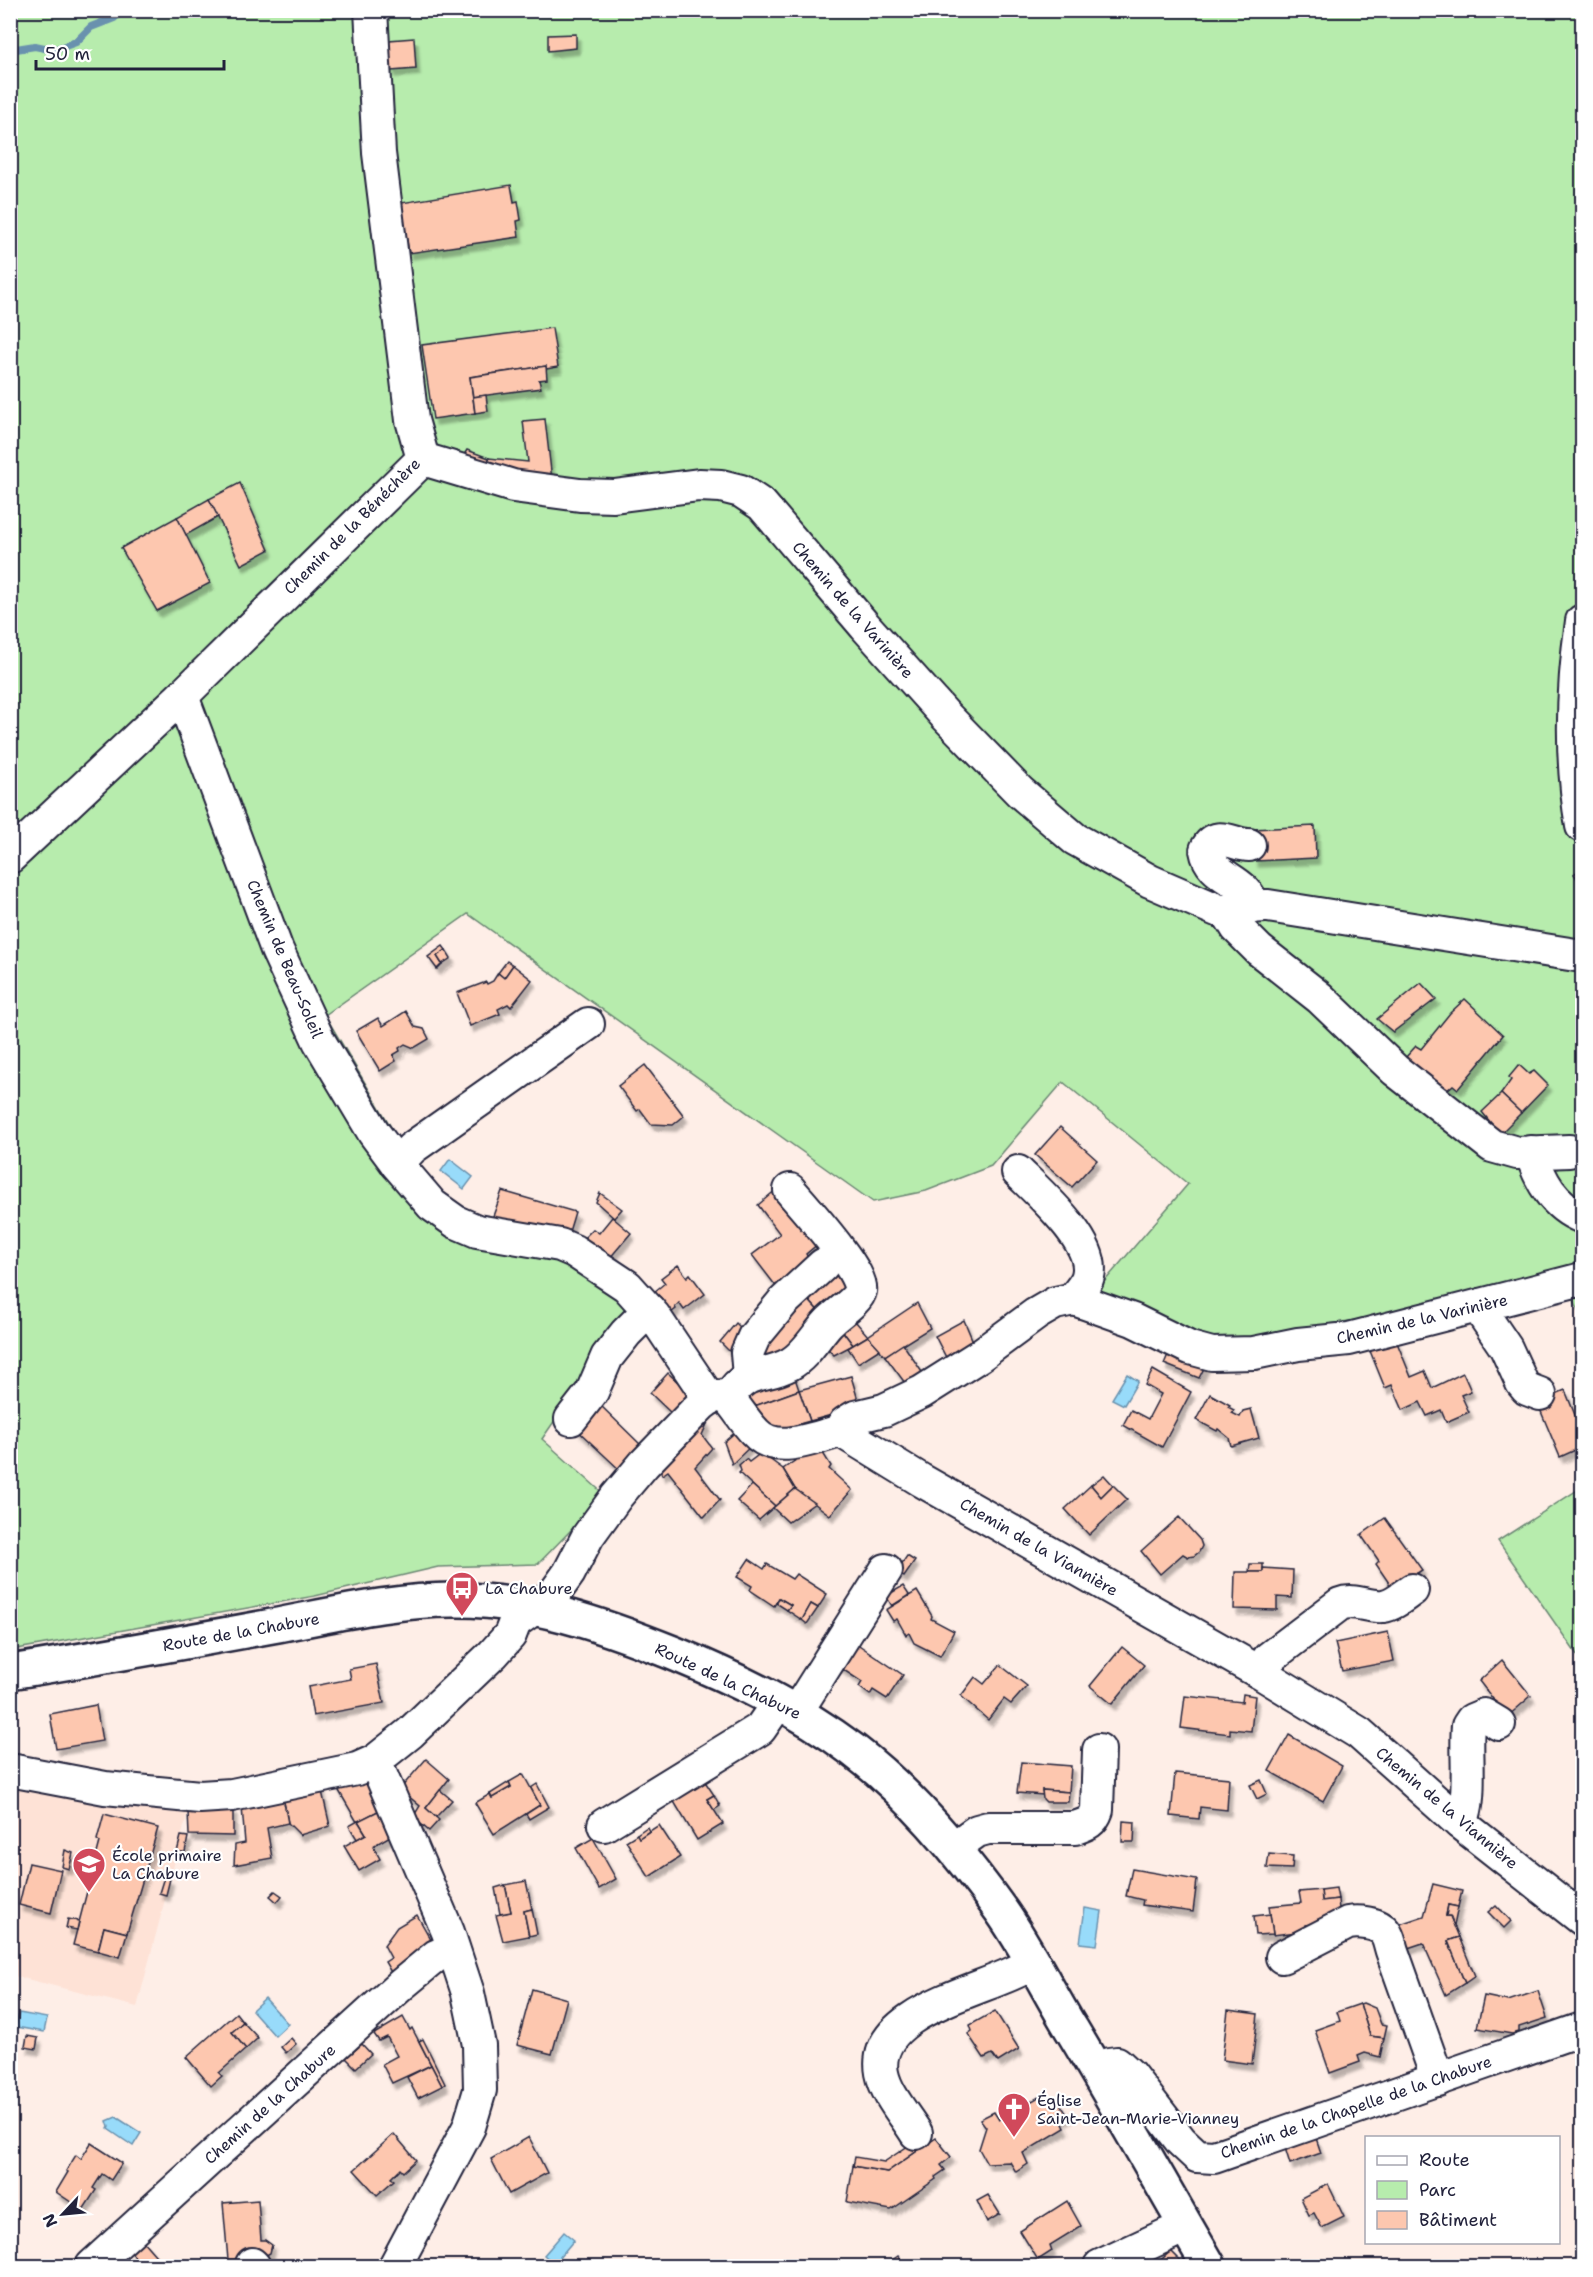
<svg xmlns="http://www.w3.org/2000/svg" width="1593" height="2277" viewBox="0 0 1593 2277" font-family="'Shantell Sans',sans-serif">
<style>
.built{fill:#fee2d6}
.green{fill:#b7ecad;stroke:#6c8774;stroke-width:1.5}
.water{fill:#98dbfa;stroke:#6991ae;stroke-width:1.5}
.lines{fill:none;stroke-linecap:round;stroke-linejoin:round}
.stream{stroke:#6991ae;stroke-width:8}
.building{fill:#fdc7af;stroke:#22223b;stroke-width:1.5;filter:url(#shadow)}
.minor-casing{stroke:#22223b;stroke-width:36}
.major-casing{stroke:#22223b;stroke-width:38}
.minor{stroke:#fff;stroke-width:32}
.major{stroke:#fff;stroke-width:33}
.labels{text-anchor:middle;dominant-baseline:central;stroke-width:4.5;stroke-linejoin:round;paint-order:stroke}
.street-label{font-size:16px;fill:#22223b;stroke:#fff}
.poi-label{font-size:16px;fill:#22223b;stroke:#fff;text-anchor:start}
</style>
<defs>
<filter id="shadow"><feDropShadow dx="3.5" dy="6" stdDeviation="1.5" flood-color="#0004"/></filter>
</defs>
<rect width="100%" height="100%" fill="#feeee7"/>
<filter id="ink" filterUnits="userSpaceOnUse"><feTurbulence type="fractalNoise" baseFrequency=".0167" numOctaves="2"/><feDisplacementMap in="SourceGraphic" scale="12" xChannelSelector="R" yChannelSelector="G"/><feConvolveMatrix kernelMatrix="1 2 1 2 8 2 1 2 1" color-interpolation-filters="sRGB"/></filter>
<g filter="url(#ink)">
<path class="built" d="M10,1782L188,1811L137,2007L11,1975Z"/>
<g class="green">
<path d="M11,11H1582V1321L1565,1275L1453,1304L1208,1344L1092,1296L1188,1184L1063,1082L991,1166L926,1191L873,1202L468,914L325,1015L421,1178L478,1221L570,1261L632,1309L542,1439L605,1495L538,1564L438,1567L315,1596L11,1650Z"/>
<path d="M1582,1487V1662L1498,1541Z"/>
</g>
<g class="water">
<path d="M450,1159L473,1177L464,1189L441,1171Z"/>
<path d="M1127,1374L1138,1381L1124,1405L1112,1399Z"/>
<path d="M1085,1908L1102,1911L1097,1945L1080,1943Z"/>
<path d="M265,1998L288,2024L275,2036L252,2010Z"/>
<path d="M19,2013L47,2018L44,2032L16,2027Z"/>
<path d="M116,2117L141,2133L133,2146L108,2129L109,2127L107,2121Z"/>
<path d="M564,2232L574,2240L554,2264L544,2255Z"/>
</g>
<g class="lines">
<path class="stream" d="M10,50L35,46L54,50L76,42L91,27L114,18L123,10"/>
</g>
<g class="building">
<path d="M576,34V48L548,51V35Z"/>
<path d="M414,38L416,69L391,71L389,40Z"/>
<path d="M511,185L514,202L518,201L521,220L517,221L519,237L409,253L401,203Z"/>
<path d="M552,328L558,367L546,369V366L470,377L475,413L433,419L422,345Z"/>
<path d="M546,366L547,379L539,380L541,388L473,397L470,377Z"/>
<path d="M486,395L488,411L475,413L473,397Z"/>
<path d="M545,419L552,480L487,470L489,458L528,462L523,421Z"/>
<path d="M467,450L489,458L487,470L460,461Z"/>
<path d="M240,483L269,550L241,565L209,499Z"/>
<path d="M209,499L218,517L186,535L177,517Z"/>
<path d="M177,517L210,583L157,611L121,548Z"/>
<path d="M1315,826L1316,858L1255,861L1253,829Z"/>
<path d="M1582,868V884L1581,885L1574,874Z"/>
<path d="M443,946L446,950L437,956L442,964L437,969L428,957Z"/>
<path d="M446,950L451,958L442,964L437,956Z"/>
<path d="M507,961L513,965L504,978L498,973Z"/>
<path d="M513,965L532,980L511,1007L508,1004L498,1009L500,1014L470,1026L457,993L486,982L487,984L493,981L498,973L504,978Z"/>
<path d="M1421,983L1436,999L1393,1032L1377,1019Z"/>
<path d="M1465,999L1503,1035L1458,1089L1453,1085L1446,1091L1406,1057L1416,1046L1421,1049L1450,1013Z"/>
<path d="M406,1011L415,1027L424,1029L429,1039L414,1048L405,1044L399,1048L400,1051L393,1055L396,1061L380,1071L356,1031L378,1018L383,1026Z"/>
<path d="M645,1065L684,1116L673,1125L651,1124L640,1109L637,1111L618,1086Z"/>
<path d="M1519,1065L1529,1074L1534,1071L1548,1085L1521,1113L1501,1094L1511,1080L1509,1077Z"/>
<path d="M1501,1094L1521,1113L1500,1134L1482,1112Z"/>
<path d="M1060,1127L1097,1160L1072,1187L1035,1155Z"/>
<path d="M778,1188L819,1243L806,1254L811,1263L782,1294L752,1255L780,1234L758,1205Z"/>
<path d="M502,1191L575,1212L568,1235L492,1219Z"/>
<path d="M600,1193L622,1209L614,1218L596,1202Z"/>
<path d="M612,1217L631,1233L609,1259L584,1238L593,1229L599,1233Z"/>
<path d="M678,1265L687,1277L690,1274L705,1294L684,1310L679,1303L675,1307L676,1309L665,1317L649,1296L665,1283L661,1278Z"/>
<path d="M835,1268L852,1290L822,1315L804,1295Z"/>
<path d="M804,1295L822,1315L775,1363L755,1358Z"/>
<path d="M917,1303L930,1328L885,1356L868,1336Z"/>
<path d="M850,1315L868,1336L853,1345L838,1325Z"/>
<path d="M964,1320L977,1351L950,1365L935,1336Z"/>
<path d="M736,1323L748,1335L732,1354L720,1342Z"/>
<path d="M838,1325L853,1345L834,1355L822,1343Z"/>
<path d="M868,1336L880,1349L858,1363L848,1348Z"/>
<path d="M1396,1340L1411,1377L1425,1371L1432,1388L1463,1373L1471,1391L1461,1395L1469,1412L1446,1422L1441,1410L1427,1416L1420,1402L1403,1410L1392,1385L1385,1388L1370,1351Z"/>
<path d="M903,1344L926,1378L908,1387L885,1356Z"/>
<path d="M1172,1345L1207,1362L1199,1378L1164,1364Z"/>
<path d="M1153,1370L1191,1392L1162,1447L1123,1425L1131,1410L1148,1419L1161,1394L1145,1385Z"/>
<path d="M793,1372L799,1390L749,1408L743,1390Z"/>
<path d="M668,1373L697,1400L663,1422L671,1413L650,1393Z"/>
<path d="M851,1376L860,1407L810,1421L799,1390Z"/>
<path d="M799,1390L810,1421L770,1432L749,1408Z"/>
<path d="M1565,1390L1575,1415L1582,1412V1447L1560,1457L1537,1402Z"/>
<path d="M1210,1394L1230,1405L1228,1407L1234,1410L1232,1413L1240,1417L1243,1411L1251,1409L1259,1438L1231,1446L1229,1438L1218,1429L1217,1431L1196,1420Z"/>
<path d="M596,1401L643,1447L622,1472L574,1427Z"/>
<path d="M702,1417L707,1424L702,1435L712,1448L695,1467L720,1500L704,1517L668,1471L662,1475L656,1461Z"/>
<path d="M739,1429L751,1446L732,1464L724,1442Z"/>
<path d="M818,1445L831,1466L829,1469L852,1490L830,1515L795,1489L783,1469Z"/>
<path d="M761,1453L783,1469L795,1489L775,1506L739,1473L741,1471L739,1465L746,1459L749,1462Z"/>
<path d="M1104,1475L1113,1485L1101,1497L1091,1485Z"/>
<path d="M752,1485L775,1506L759,1520L737,1501Z"/>
<path d="M1091,1485L1101,1497L1113,1485L1127,1499L1089,1535L1065,1509Z"/>
<path d="M795,1489L815,1503L788,1522L773,1508Z"/>
<path d="M1179,1517L1200,1540L1202,1546L1199,1552L1194,1556L1188,1557L1183,1554L1160,1574L1141,1551Z"/>
<path d="M1385,1518L1422,1570L1393,1589L1376,1564L1379,1561L1361,1535Z"/>
<path d="M907,1556L915,1561L904,1577L896,1572Z"/>
<path d="M749,1559L764,1569L767,1564L792,1579L796,1574L827,1594L818,1608L811,1604L802,1620L787,1610L791,1605L779,1598L774,1606L750,1590L752,1586L737,1577Z"/>
<path d="M1250,1564H1263V1572H1249Z"/>
<path d="M1263,1568L1293,1570L1292,1598L1277,1597V1610L1234,1609L1235,1572H1263Z"/>
<path d="M903,1586L909,1595L892,1606L886,1596Z"/>
<path d="M917,1591L932,1616L931,1619L954,1631L940,1656L914,1643L909,1633L906,1635L897,1619L893,1621L886,1610Z"/>
<path d="M779,1598L791,1605L787,1610L776,1603Z"/>
<path d="M811,1604L818,1608L807,1624L802,1620Z"/>
<path d="M1388,1632L1394,1661L1342,1671L1335,1643Z"/>
<path d="M850,1639L903,1675L887,1699L873,1690L870,1695L859,1687L862,1682L833,1663Z"/>
<path d="M1122,1647L1144,1665L1112,1704L1090,1686Z"/>
<path d="M1502,1660L1531,1696L1507,1717L1479,1681Z"/>
<path d="M376,1664L384,1703L313,1716L308,1687L351,1679L349,1669Z"/>
<path d="M1000,1665L1027,1686L1011,1704L1004,1699L988,1720L961,1696L975,1677L984,1684Z"/>
<path d="M1243,1694L1255,1696L1251,1731L1230,1729V1734L1181,1728L1185,1696L1242,1702Z"/>
<path d="M96,1705L102,1741L56,1749L50,1714Z"/>
<path d="M1289,1735L1342,1766L1323,1801L1269,1771Z"/>
<path d="M426,1759L449,1779L426,1808L439,1820L429,1831L413,1817L420,1806L400,1789Z"/>
<path d="M1021,1762L1071,1766L1069,1792L1042,1790L1043,1795L1017,1793Z"/>
<path d="M1175,1773L1229,1778L1227,1810L1200,1807L1199,1819L1171,1816Z"/>
<path d="M523,1774L540,1805L494,1834L475,1803L490,1794L492,1798L511,1787L509,1782Z"/>
<path d="M369,1779L384,1808L357,1822L335,1784Z"/>
<path d="M704,1780L714,1795L707,1799L723,1824L697,1840L673,1800Z"/>
<path d="M1261,1780L1267,1794L1257,1799L1250,1785Z"/>
<path d="M509,1782L511,1787L492,1798L490,1794Z"/>
<path d="M537,1784L549,1807L529,1819L526,1814L540,1805L531,1788Z"/>
<path d="M321,1787L330,1826L300,1835L288,1823L283,1797Z"/>
<path d="M440,1790L452,1800L436,1817L426,1808Z"/>
<path d="M1042,1790L1069,1792L1068,1802H1046L1043,1799Z"/>
<path d="M714,1795L720,1806L714,1810L707,1799Z"/>
<path d="M283,1797L288,1823L267,1828L272,1858L234,1865L235,1845L245,1843L242,1807Z"/>
<path d="M384,1808L397,1832L373,1846L380,1859L359,1871L344,1846L366,1834L358,1821Z"/>
<path d="M233,1809V1836L189,1835L188,1811Z"/>
<path d="M104,1814L158,1828L127,1933L104,1927L98,1951L73,1945L100,1842L97,1840Z"/>
<path d="M358,1821L366,1834L357,1839L349,1826Z"/>
<path d="M1123,1821L1135,1822L1134,1842H1122Z"/>
<path d="M659,1825L680,1857L649,1877L626,1841L637,1834L639,1838Z"/>
<path d="M647,1827L649,1831L639,1838L637,1834Z"/>
<path d="M181,1836L188,1837L185,1852H177Z"/>
<path d="M593,1838L616,1879L599,1889L576,1848Z"/>
<path d="M65,1850L73,1853L69,1869L62,1867Z"/>
<path d="M1269,1854L1293,1856L1292,1869L1267,1868Z"/>
<path d="M29,1863L61,1870L51,1913L19,1905Z"/>
<path d="M1132,1869L1197,1880L1193,1912L1142,1905L1143,1900L1126,1896Z"/>
<path d="M164,1877L170,1879L166,1895L159,1893Z"/>
<path d="M526,1881L532,1909L524,1911L529,1936L503,1941L496,1915L511,1912L505,1885Z"/>
<path d="M1433,1884L1462,1891L1458,1907L1448,1905L1446,1916H1450L1459,1937L1448,1941L1465,1983L1446,1995L1423,1943L1399,1951L1391,1927L1424,1916Z"/>
<path d="M505,1885L511,1912L500,1914L495,1888Z"/>
<path d="M1336,1888L1338,1899L1322,1901L1321,1890Z"/>
<path d="M1321,1890L1322,1901L1338,1899L1340,1921L1305,1925V1931L1273,1935L1269,1906L1301,1903L1299,1892Z"/>
<path d="M275,1891L282,1896L277,1902L270,1896Z"/>
<path d="M1448,1905L1458,1907L1454,1926L1450,1916H1446Z"/>
<path d="M1496,1905L1511,1921L1504,1928L1488,1912Z"/>
<path d="M532,1909L537,1934L529,1936L524,1911Z"/>
<path d="M1270,1914L1273,1934L1256,1935L1254,1916Z"/>
<path d="M417,1915L435,1947L392,1974L385,1962L391,1958L384,1945L397,1927Z"/>
<path d="M68,1919L79,1921L77,1930L66,1928Z"/>
<path d="M104,1927L127,1933L120,1957L98,1951Z"/>
<path d="M1459,1937L1475,1976L1465,1983L1448,1941Z"/>
<path d="M532,1989L567,1999L552,2054L517,2045Z"/>
<path d="M1538,1991L1547,2018L1519,2027V2032L1512,2034L1477,2028L1484,1996L1508,2001Z"/>
<path d="M1363,2003L1375,2008L1381,2024L1387,2025L1384,2038L1370,2036L1360,2004Z"/>
<path d="M1360,2004L1370,2036L1384,2038L1380,2057L1365,2053L1358,2056L1360,2062L1330,2073L1315,2030L1340,2021L1337,2012Z"/>
<path d="M1228,2010L1258,2014L1252,2064L1222,2060Z"/>
<path d="M995,2011L1019,2049L998,2062L992,2054L984,2058L968,2034L972,2031L970,2025Z"/>
<path d="M236,2013L243,2022L232,2032L246,2049L219,2073L222,2076L211,2086L186,2057Z"/>
<path d="M403,2017L410,2030L412,2028L431,2065L392,2083L382,2064L397,2056L387,2037L379,2041L374,2034Z"/>
<path d="M243,2022L258,2038L246,2049L232,2032Z"/>
<path d="M27,2036L38,2038L36,2049L25,2047Z"/>
<path d="M291,2038L296,2044L286,2053L281,2047Z"/>
<path d="M423,2039L445,2084L442,2086L419,2041Z"/>
<path d="M362,2044L371,2054L356,2068L346,2058Z"/>
<path d="M431,2065L442,2086L418,2098L407,2077Z"/>
<path d="M1044,2094L1049,2101L1056,2097L1068,2116L1061,2120L1065,2128L1023,2153L1028,2164L1016,2172L1010,2162L987,2163L979,2149L986,2127L980,2119L994,2112L999,2120Z"/>
<path d="M394,2134L416,2160L403,2172L400,2169L391,2178L394,2180L377,2195L354,2170Z"/>
<path d="M529,2137L547,2173L509,2194L491,2159Z"/>
<path d="M936,2138L951,2157L941,2165L945,2170L935,2177L936,2179L891,2210L847,2202L853,2166L887,2172Z"/>
<path d="M1316,2138L1321,2153L1290,2164L1285,2148Z"/>
<path d="M91,2143L122,2163L111,2180L102,2174L93,2188L96,2190L83,2210L56,2192L68,2172L66,2171L76,2155L81,2159Z"/>
<path d="M911,2144L917,2151L887,2172L853,2166L855,2157L884,2162Z"/>
<path d="M1328,2184L1344,2217L1322,2228L1314,2213L1309,2215L1301,2198Z"/>
<path d="M988,2195L1000,2214L987,2222L977,2201Z"/>
<path d="M258,2200L261,2240H265L272,2245L270,2253L261,2258L228,2260L223,2203Z"/>
<path d="M1067,2201L1081,2226L1050,2245L1052,2251L1038,2260L1020,2231Z"/>
<path d="M142,2240L156,2256L146,2266H124L135,2257L130,2251Z"/>
<path d="M1171,2251L1184,2264L1181,2266H1154Z"/>
<path d="M898,2256L905,2266H891L888,2263Z"/>
</g>
<g class="lines">
<defs>
<g id="minor">
<path d="M371,10L379,153L412,420L423,459"/>
<path d="M423,459L513,486L580,495L614,496L699,485L721,486L741,491L762,505L865,626L945,715L1020,792L1075,839L1150,881L1217,910C1234,914 1250,905 1268,906L1582,956"/>
<path d="M1582,621C1572,690 1570,758 1582,826"/>
<path d="M182,696L277,950L319,1041L374,1133L397,1164L432,1205L456,1222L477,1231L560,1245L574,1251L627,1286L654,1316L709,1398"/>
<path d="M1249,845C1233,845 1216,829 1206,850C1211,880 1246,877 1253,906"/>
<path d="M10,857L182,696L423,459"/>
<path d="M1227,912L1237,928L1259,950L1320,998L1395,1070L1492,1146L1517,1153L1569,1151"/>
<path d="M1531,1152C1540,1181 1554,1206 1582,1217"/>
<path d="M397,1164L412,1148L588,1024"/>
<path d="M1018,1172C1039,1193 1097,1243 1088,1276C1086,1285 1078,1291 1074,1299"/>
<path d="M1481,1305L1485,1317L1506,1348L1522,1383L1527,1389L1540,1394"/>
<path d="M749,1376L747,1353L754,1337L783,1302L823,1265"/>
<path d="M728,1398C748,1366 763,1379 790,1364C806,1355 816,1336 828,1323C836,1314 858,1301 860,1291C865,1273 803,1206 790,1190"/>
<path d="M571,1419L592,1392L607,1357L626,1333L649,1310"/>
<path d="M841,1431L845,1423L855,1417L884,1410L922,1392L979,1356L1036,1314L1055,1303L1074,1299L1133,1320L1190,1348L1212,1354L1254,1353L1298,1344L1349,1339L1582,1279"/>
<path d="M1259,1672L1269,1658L1340,1604C1355,1598 1368,1608 1383,1606C1393,1605 1403,1596 1412,1590"/>
<path d="M797,1711L886,1570"/>
<path d="M375,1761L448,1932L468,1993L479,2045L480,2090L469,2127L395,2266"/>
<path d="M10,1770L105,1788L200,1797L232,1795L357,1769L375,1761L410,1733L493,1654L510,1635L515,1622L554,1594L569,1573L588,1536L617,1496L644,1464L702,1404C711,1397 717,1394 728,1398C738,1409 745,1422 755,1432C776,1456 815,1437 841,1431L921,1480L1259,1672L1359,1733L1460,1823L1582,1919"/>
<path d="M1460,1823C1473,1805 1465,1750 1468,1726L1472,1720L1484,1715L1499,1724"/>
<path d="M604,1825L760,1729L778,1703"/>
<path d="M953,1848L977,1831L988,1828H1075C1087,1824 1093,1822 1097,1810L1099,1750"/>
<path d="M1282,1957L1348,1923C1358,1921 1379,1923 1385,1932C1389,1937 1390,1945 1392,1951L1438,2080"/>
<path d="M1097,2071L1109,2064L1117,2063L1130,2075L1181,2141L1197,2156L1214,2157L1582,2029"/>
<path d="M916,2133C905,2115 886,2094 882,2073C870,2008 993,1990 1032,1963"/>
<path d="M252,2264L254,2266"/>
<path d="M92,2266L401,1985L436,1956L453,1949"/>
<path d="M1100,2266L1186,2226"/>
</g>
<path id="major" d="M10,1672C98,1658 185,1642 272,1626C332,1615 392,1600 453,1600C529,1599 603,1625 673,1653C736,1679 799,1709 853,1750C911,1794 960,1853 1002,1912C1028,1949 1048,1991 1072,2030C1119,2108 1163,2187 1209,2266"/>
</defs>
<use href="#minor" class="minor-casing"/>
<use href="#major" class="major-casing"/>
<use href="#minor" class="minor"/>
<use href="#major" class="major"/>
</g>
</g>
<defs>
<symbol id="bus-pin" viewBox="-11 -11 22 30"><path d="M0 17L-7.5 6A9.5 9.5 0 1 1 7.5 6Z" fill="#d1495b" stroke="#fff"/><path d="M-5-6H5V4H4V6H2V4H-2V6H-4V4H-5ZM-3.5-4V0h7V-4ZM-3.5 1.2v1.5H-2V1.2ZM2 1.2v1.5H3.5V1.2Z" fill="#fff"/></symbol>
<symbol id="school-pin" viewBox="-11 -11 22 30"><path d="M0 17L-7.5 6A9.5 9.5 0 1 1 7.5 6Z" fill="#d1495b" stroke="#fff"/><path d="M0-5L7-2L0 1L-7-2ZM-4 1L0 2.5L4 1V4Q0 6-4 4Z" fill="#fff"/></symbol>
<symbol id="church-pin" viewBox="-11 -11 22 30"><path d="M0 17L-7.5 6A9.5 9.5 0 1 1 7.5 6Z" fill="#d1495b" stroke="#fff"/><path d="M-1.2-6h2.4v3.5h3.3v2.4h-3.3V6h-2.4V-.1h-3.3v-2.4h3.3Z" fill="#fff"/></symbol>
</defs>
<g fill-rule="evenodd">
<use href="#bus-pin" x="443" y="1569" width="38" height="52"/>
<use href="#school-pin" x="70" y="1845" width="38" height="52"/>
<use href="#church-pin" x="995" y="2090" width="38" height="52"/>
</g>
<g class="labels">
<g class="street-label">
<text transform="translate(352 526) rotate(-45)">Chemin de la Bénéchère</text>
<text transform="translate(853 610) rotate(49)">Chemin de la Varinière</text>
<text transform="translate(285 959) rotate(67)">Chemin de Beau-Soleil</text>
<text transform="translate(1422 1319) rotate(-13)">Chemin de la Varinière</text>
<text transform="translate(1039 1547) rotate(30)">Chemin de la Viannière</text>
<text transform="translate(241 1632) rotate(-10)">Route de la Chabure</text>
<text transform="translate(728 1681) rotate(25)">Route de la Chabure</text>
<text transform="translate(1447 1808) rotate(40)">Chemin de la Viannière</text>
<text transform="translate(270 2104) rotate(-42)">Chemin de la Chabure</text>
<text transform="translate(1356 2107) rotate(-19)">Chemin de la Chapelle de la Chabure</text>
</g>
<g class="poi-label">
<text x="485" y="1588">La Chabure</text>
<text x="112" y="1855">École primaire<tspan x="112" dy="18">La Chabure</tspan></text>
<text x="1037" y="2100">Église<tspan x="1037" dy="18">Saint-Jean-Marie-Vianney</tspan></text>
</g>
</g>
<rect width="1593" height="2277" fill="none" stroke="#fff" stroke-width="36"/>
<rect x="18" y="18" width="1557" height="2241" fill="none" stroke="#22223b" stroke-width="2" filter="url(#ink)"/>
<rect x="1365" y="2136" width="195" height="108" fill="#ffffff" stroke="#a7a7b1" stroke-width="1.5"/>
<rect x="1377" y="2156" width="30" height="9" fill="#ffffff" stroke="#a7a7b1" stroke-width="1.5"/>
<text x="1419" y="2166" font-size="18" fill="#22223b">Route</text>
<rect x="1377" y="2181" width="30" height="18" fill="#b7ecad" stroke="#a7a7b1" stroke-width="1.5"/>
<text x="1419" y="2196" font-size="18" fill="#22223b">Parc</text>
<rect x="1377" y="2211" width="30" height="18" fill="#fdc7af" stroke="#a7a7b1" stroke-width="1.5"/>
<text x="1419" y="2226" font-size="18" fill="#22223b">Bâtiment</text>
<g transform="translate(63 2214) rotate(244)" stroke="#ffffff" stroke-width="4.5" paint-order="stroke">
<path d="M0-4.5L10 22L0 15L-10 22Z" fill="#22223b"/>
<text y="-9" font-size="16" font-weight="bold" text-anchor="middle" fill="#22223b">N</text>
</g>
<path d="M36 60v9h188v-9" fill="none" stroke="#22223b" stroke-width="3"/>
<text x="45" y="60" font-size="18" fill="#22223b" stroke="#ffffff" stroke-width="4.5" paint-order="stroke">50 m</text>
</svg>
